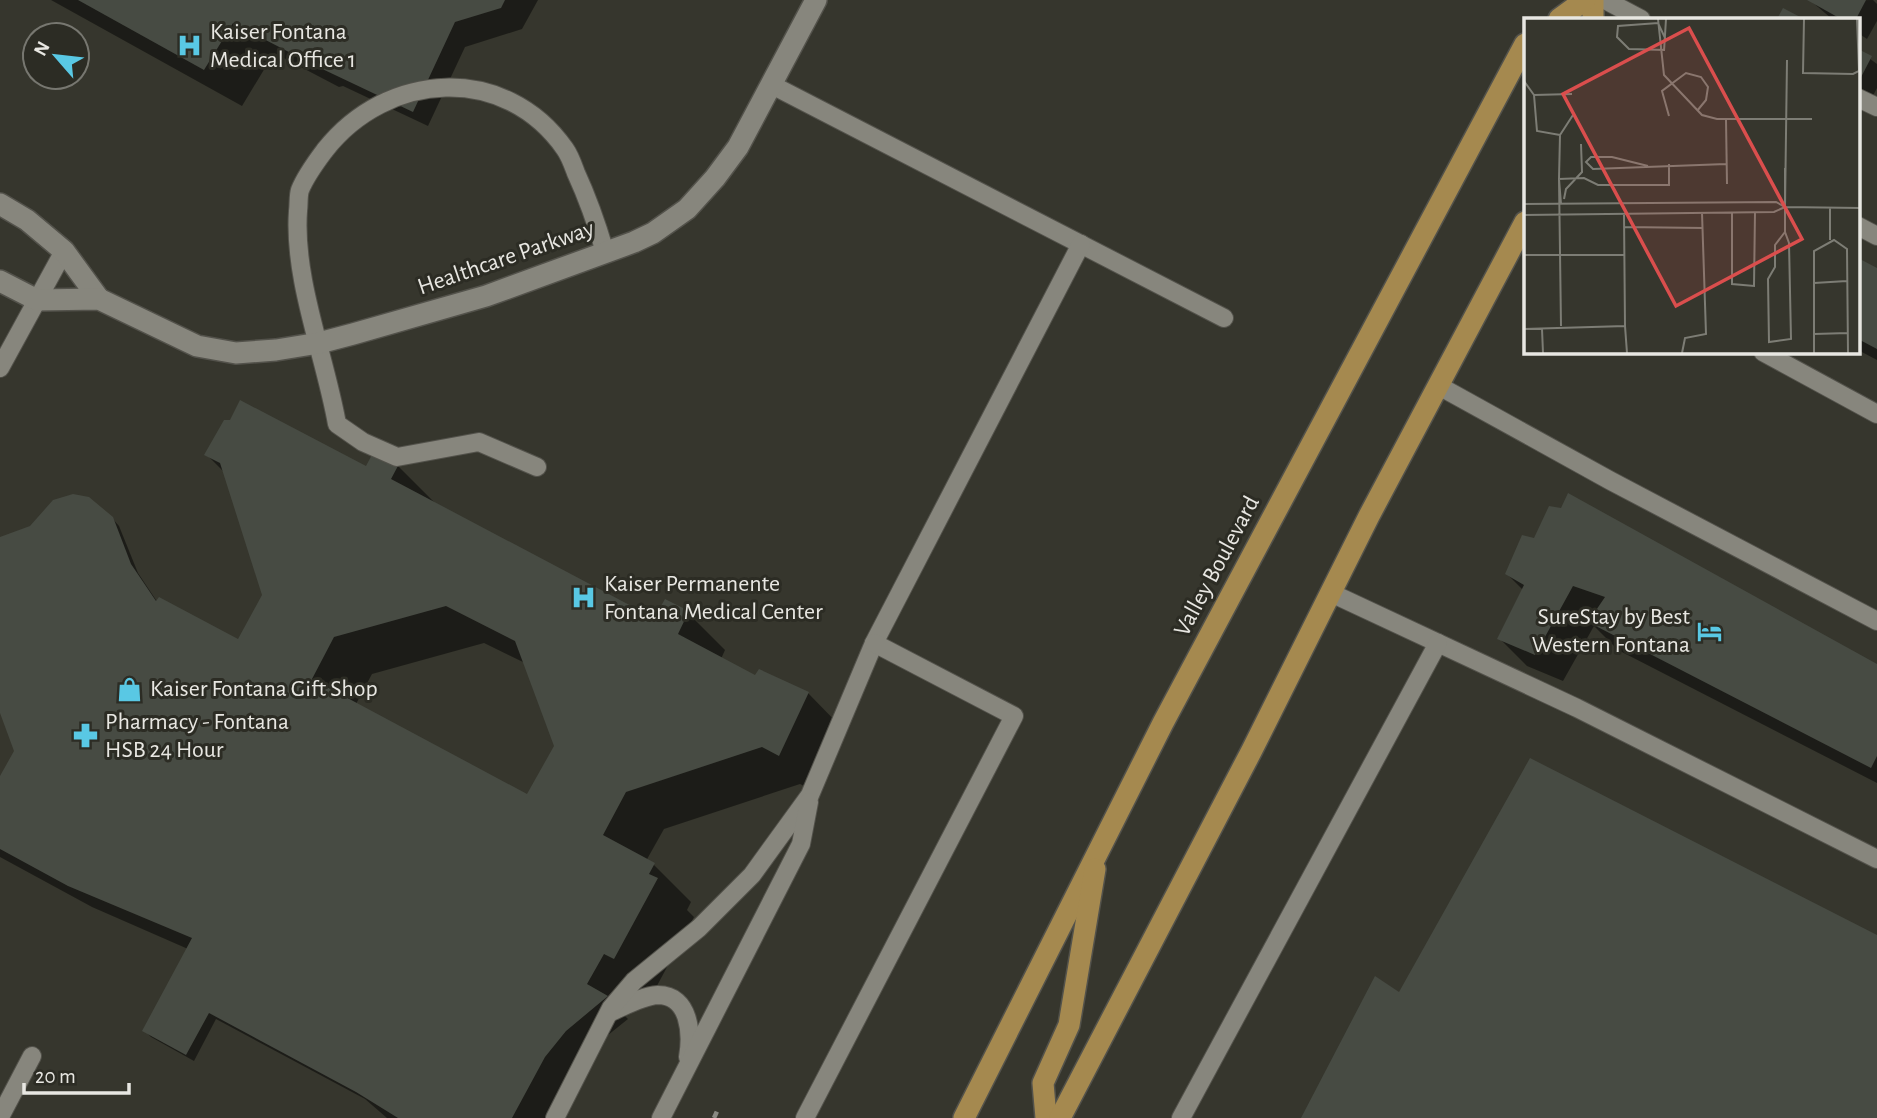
<svg xmlns="http://www.w3.org/2000/svg" width="1877" height="1118" viewBox="0 0 1877 1118" font-family="'Alegreya Sans',sans-serif">
<style>
.shadow{fill:#0007;fill-rule:evenodd}
.building{fill:#474b43;fill-rule:evenodd}
.lines{fill:none;stroke-linecap:round;stroke-linejoin:round}
.service-casing{stroke:#53524b;stroke-width:20}
.minor-casing{stroke:#53524b;stroke-width:24}
.primary-casing{stroke:#53524b;stroke-width:24}
.path{stroke:#898982;stroke-width:4.5;stroke-dasharray:7 3.5;stroke-linecap:butt}
.service{stroke:#87867d;stroke-width:18}
.minor{stroke:#87867d;stroke-width:21}
.primary{stroke:#a5894f;stroke-width:21}
.labels{text-anchor:middle;dominant-baseline:central;stroke-width:6;stroke-linejoin:round;paint-order:stroke}
.poi-label{font-size:24px;fill:#e8e7e2;stroke:#2c2c24;text-anchor:start}
.street-label{font-size:24px;fill:#e8e7e2;stroke:#2c2c24}
.inset-road{fill:none;stroke:#7d7d75;stroke-width:2}
.view{fill:#da4e4d;fill-opacity:0.15;stroke:#da4e4d;stroke-width:3.5}
.inset-edge{fill:none;stroke:#e8e7e2;stroke-width:3.5}
</style>
<rect width="100%" height="100%" fill="#36362d"/>
<g class="shadow">
<path d="M51,0H538L522,29L465,47L428,126L343,86L339,87L274,53L242,106Z"/>
<path d="M1873,0L1877,4V21L1867,39L1858,33V19H1832L1811,1Z"/>
<path d="M1858,50L1877,64V88L1867,107L1858,102Z"/>
<path d="M1858,260L1877,270V360L1858,350Z"/>
<path d="M206,454L367,468L398,466L435,503L654,620L688,613L725,650L721,659L755,678L808,693L845,731L817,792L800,784L664,829L646,861L654,865L691,902L687,910L694,917L652,995L623,980L610,1001L628,1019L587,1052L566,1079L545,1118H387L365,1099L216,1019L194,1061L151,1037L144,1030L188,949L92,907L0,857V779L16,751L0,708V539L112,518L119,526L138,573L158,603L239,642L263,595L225,473ZM484,643L525,663L556,746L527,797L356,704L372,674Z"/>
<path d="M1523,537L1877,666V783L1618,650L1594,626L1563,681L1527,666L1499,638L1523,590L1507,574Z"/>
</g>
<g class="building">
<path d="M78,0H505L501,8L455,22L413,112L316,66L233,23L204,70Z"/>
<path d="M1807,0H1866L1856,19H1841Z"/>
<path d="M1783,8L1804,19H1777Z"/>
<path d="M1858,49L1872,56L1858,83Z"/>
<path d="M1858,258L1877,268V349L1858,339Z"/>
<path d="M240,400L366,466L374,451L399,464L391,479L654,618L665,599L689,611L678,634L755,675L759,669L809,692L779,756L762,747L626,792L603,835L655,863L649,874L658,878L614,959L604,954L587,984L608,996L566,1031L545,1057L512,1118H398L356,1092L209,1013L186,1055L142,1031L192,938L68,886L0,849V776L14,751L0,713V537L30,526L53,500L73,494L89,497L113,517L131,564L156,601L159,597L238,639L262,595L220,463L204,455L224,420H230ZM446,606L515,641L554,746L527,794L312,679L334,637Z"/>
<path d="M1568,493L1877,664V756L1871,768L1588,622L1605,597L1573,586L1535,655L1497,639L1524,585L1505,574L1522,535L1534,538L1549,506L1561,508Z"/>
<path d="M1530,758L1877,935V1118H1301L1375,976L1399,992Z"/>
</g>
<g class="lines">
<defs>
<g id="service">
<path d="M1605,0L1641,19"/>
<path d="M772,85L1224,318"/>
<path d="M1858,98L1877,107"/>
<path d="M1858,226L1877,236"/>
<path d="M1763,352L1877,414"/>
<path d="M0,368L64,251"/>
<path d="M1439,386L1611,481L1877,621"/>
<path d="M537,467L479,442L397,457L363,442L337,424C325,356 293,279 298,211C299,204 298,196 300,190C306,175 316,162 325,150C387,71 505,63 565,149C570,156 573,165 576,173C588,199 597,225 605,252"/>
<path d="M1331,593L1577,708L1877,859"/>
<path d="M611,1012C625,1006 642,996 658,995C690,995 692,1034 688,1057"/>
<path d="M0,1117L32,1056"/>
<path d="M555,1118L611,1008L634,981L699,928L752,875L810,795L874,643L1081,244"/>
<path d="M661,1118L801,844L809,802"/>
<path d="M805,1118L1014,716L874,643"/>
<path d="M1181,1118L1438,643"/>
</g>
<g id="minor">
<path d="M0,204L27,220L64,251L99,299"/>
<path d="M0,281L37,300L99,299L197,346L236,353L276,350L319,343L353,334L486,296L634,242L653,233L687,209L715,178L738,147L816,0"/>
</g>
<g id="primary">
<path d="M1593,0V19"/>
<path d="M1559,19L1585,0"/>
<path d="M964,1118L1163,723L1525,44"/>
<path d="M1046,1118L1043,1083L1069,1025L1095,869"/>
<path d="M1060,1118L1252,750L1369,516L1525,222"/>
</g>
</defs>
<use href="#service" class="service-casing"/>
<use href="#minor" class="minor-casing"/>
<use href="#primary" class="primary-casing"/>
<path class="path" d="M714,1118L718,1109"/>
<use href="#service" class="service"/>
<use href="#minor" class="minor"/>
<use href="#primary" class="primary"/>
</g>
<defs>
<symbol id="hospital-bare" viewBox="-9 -9 18 18"><path d="M-5-5h3v3.5h4V-5h3V5h-3V1.5h-4V5h-3Z" fill="#59c8e4" stroke="#2c2c24" stroke-width="2.5" paint-order="stroke"/></symbol>
<symbol id="hotel-bare" viewBox="-9 -9 18 18"><path d="M-6-4.5h1.5V1H6V5H4.5V3h-9V5H-6ZM-4 0a1.8 1.8 0 1 1 3.6 0ZM.5 0V-2.5h3Q6-2.5 6 0Z" fill="#59c8e4" stroke="#2c2c24" stroke-width="2.5" paint-order="stroke"/></symbol>
<symbol id="shop-bare" viewBox="-9 -9 18 18"><path d="M-5-2.5h2.3a2.7 3.5 0 0 1 5.4 0H5L5.5 6h-11ZM-1.5-2.5h3a1.5 2.3 0 0 0-3 0Z" fill="#59c8e4" stroke="#2c2c24" stroke-width="2.5" paint-order="stroke"/></symbol>
<symbol id="pharmacy-bare" viewBox="-9 -9 18 18"><path d="M-2-6h4v4h4v4h-4v4h-4v-4h-4v-4h4Z" fill="#59c8e4" stroke="#2c2c24" stroke-width="2.5" paint-order="stroke"/></symbol>
</defs>
<g fill-rule="evenodd">
<use href="#hospital-bare" x="172" y="28" width="35" height="35"/>
<use href="#hospital-bare" x="566" y="580" width="35" height="35"/>
<use href="#hotel-bare" x="1692" y="614" width="35" height="35"/>
<use href="#shop-bare" x="112" y="672" width="35" height="35"/>
<use href="#pharmacy-bare" x="68" y="718" width="35" height="35"/>
</g>
<g class="labels">
<g class="poi-label">
<text x="210" y="32">Kaiser Fontana<tspan x="210" dy="28">Medical Office 1</tspan></text>
<text x="604" y="584">Kaiser Permanente<tspan x="604" dy="28">Fontana Medical Center</tspan></text>
<text x="1690" y="617" text-anchor="end">SureStay by Best<tspan x="1690" dy="28">Western Fontana</tspan></text>
<text x="150" y="689">Kaiser Fontana Gift Shop</text>
<text x="105" y="722">Pharmacy - Fontana<tspan x="105" dy="28">HSB 24 Hour</tspan></text>
</g>
<g class="street-label">
<text transform="translate(506 258) rotate(-19)">Healthcare Parkway</text>
<text transform="translate(1217 566) rotate(-62)">Valley Boulevard</text>
</g>
</g>
<g transform="translate(1524 18)">
<rect width="336" height="336" fill="#36362d"/>
<path class="inset-road" d="M134,1L140,57L178,97L193,101H288M280,1L279,55L329,56L335,53L333,1M141,32L105,31L93,19L94,8L134,5L142,22M140,33L142,1M0,63L10,77L13,113L36,117M10,77L48,76M49,97L36,117L35,161L60,160L74,167H145V146M145,98L138,73L162,55L177,59L184,69L182,82L173,93M202,102L203,166M336,124V147M124,148L88,139H67L62,144L69,151L202,146M40,181L42,171L58,154L57,126M0,186L252,184L261,189L336,190M37,186L35,161L37,308M261,189L263,42M208,195V266L230,268L231,194M0,197L250,194L261,189M101,209L179,210M261,214L265,225L267,321L245,324L244,261L251,249V227ZM261,214V150M306,222V190M0,237H101M290,265L323,263M101,308L103,335M0,311L101,308L100,196M18,311L19,335M290,316L324,315M158,335L161,320L182,316L178,195M290,335V233L310,222L323,231L324,335"/>
<path class="view" d="M165,10L278,221L152,288L39,76Z"/>
<rect width="336" height="336" class="inset-edge"/>
</g>
<g transform="translate(56 56) rotate(298)"><circle r="33" fill="#2c2c24" stroke="#777770" stroke-width="2"/>
<path d="M0-5L12 26L0 18L-12 26Z" fill="#59c8e4"/>
<text y="-10" font-size="19" font-weight="bold" text-anchor="middle" fill="#e8e7e2">N</text>
</g>
<path d="M24 1083v10h105v-10" fill="none" stroke="#e8e7e2" stroke-width="3.5"/>
<text x="35" y="1083" font-size="21" fill="#e8e7e2" stroke="#2c2c24" stroke-width="5" paint-order="stroke">20 m</text>
</svg>
